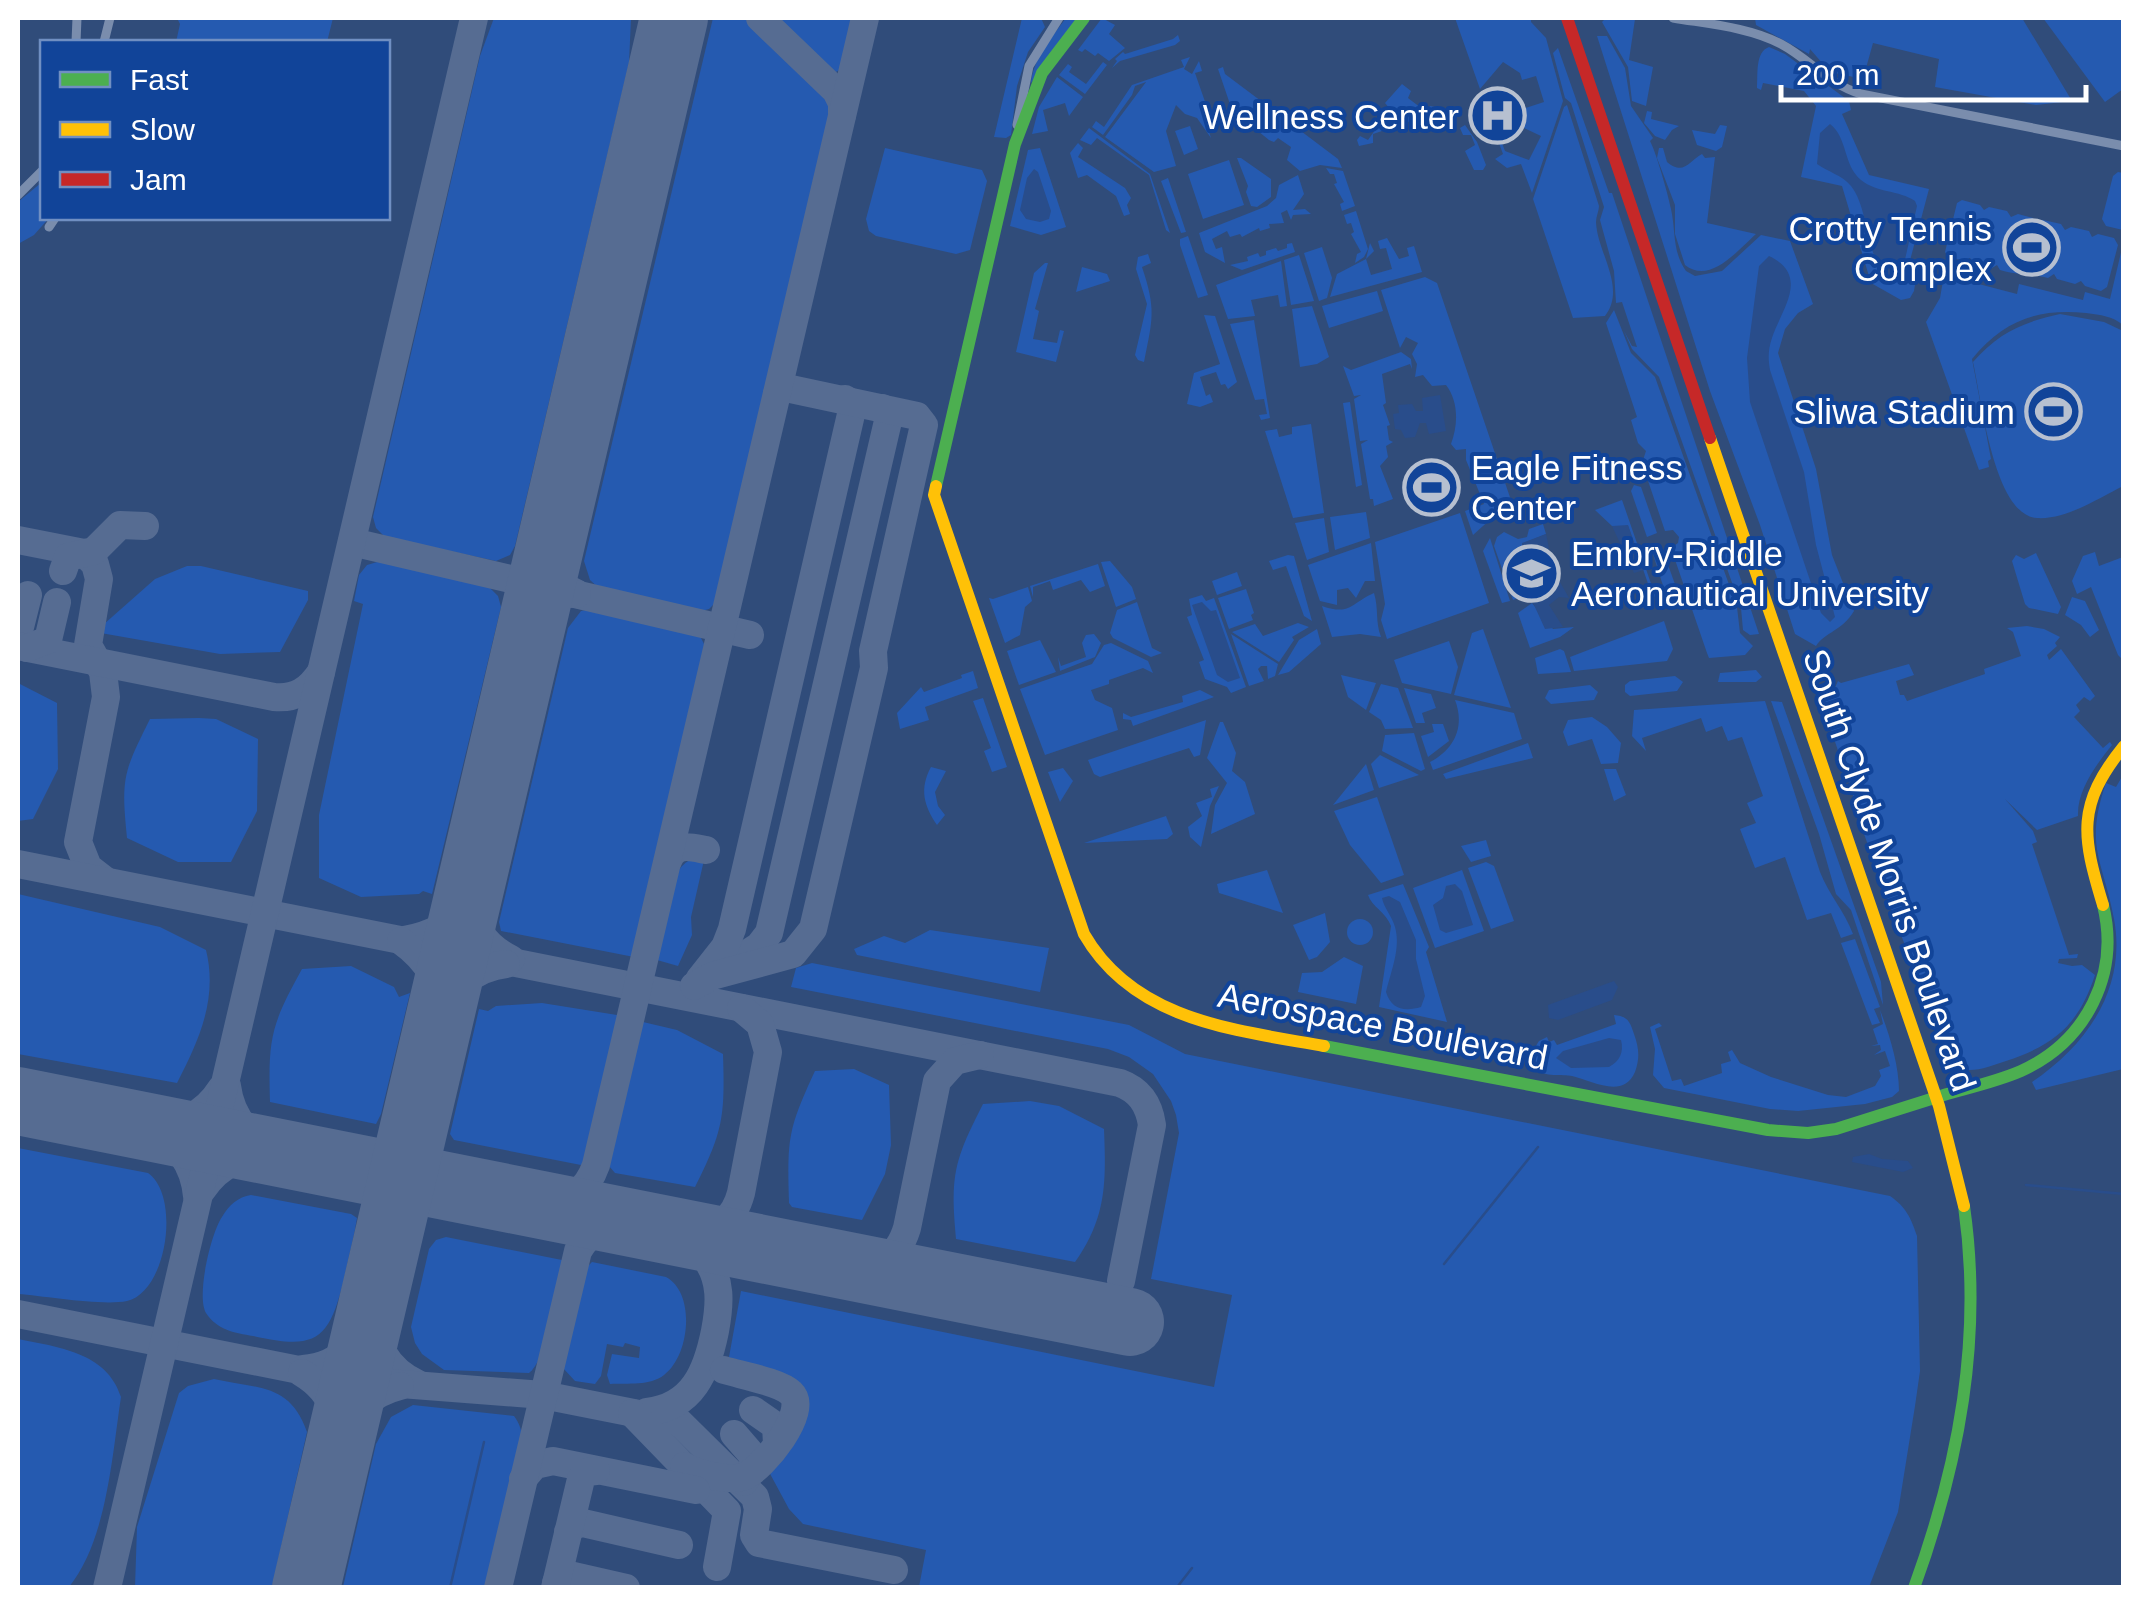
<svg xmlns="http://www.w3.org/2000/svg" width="2141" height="1605" viewBox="0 0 2141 1605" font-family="Helvetica,sans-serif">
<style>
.green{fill:#255ab0}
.water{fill:#294d8b}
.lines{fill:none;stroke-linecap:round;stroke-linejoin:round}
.stream{stroke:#294d8b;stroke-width:2.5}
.taxiway{stroke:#566c92;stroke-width:28}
.runway{stroke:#566c92;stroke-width:68}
.street{stroke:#7a8dad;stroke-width:9}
.fast{stroke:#4caf50;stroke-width:12}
.slow{stroke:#ffc107;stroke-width:12}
.jam{stroke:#c62828;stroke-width:12}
.labels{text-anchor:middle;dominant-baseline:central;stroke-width:8;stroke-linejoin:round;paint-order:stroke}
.poi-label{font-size:35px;fill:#fff;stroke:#149;text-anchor:end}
.street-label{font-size:35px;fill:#fff;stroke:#149}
</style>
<rect width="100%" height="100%" fill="#304c7a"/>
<g class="green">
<path d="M177,18H333L327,42H176L180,24Z"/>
<path d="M494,18H631L629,63L515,546L510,555L496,561L385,537L376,528L373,517L480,56Z"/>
<path d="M713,18H747L827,95L833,110L720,598L709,609L697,612L601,590L590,580L584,561Z"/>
<path d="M773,18H855L843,68L836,72L828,69Z"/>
<path d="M1022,18H1041L1045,27L1028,52L1017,86L1011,135L1006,138L994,137Z"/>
<path d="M1066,18H1079L1031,83C1033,59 1052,37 1066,18Z"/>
<path d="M1102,18L1115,25L1109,34L1125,48L1109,61L1098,53L1095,56L1085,49L1082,52L1078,50Z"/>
<path d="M1455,18H1531V22L1546,38L1563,101L1532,193L1521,164L1507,168L1495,159L1503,154L1496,135L1487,137L1485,134L1497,130L1505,151L1529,160L1541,136L1522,127L1516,111L1544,102L1536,76L1522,80L1520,73L1503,62L1480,89Z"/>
<path d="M1606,18L1635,19L1629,60L1653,67L1646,106L1632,101L1628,67L1602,22Z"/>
<path d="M1755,18H2022L2072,101L2036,105L1935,87L1939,59L1873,43L1863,79L1830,72L1810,49L1809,54L1756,25Z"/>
<path d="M2043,18H2123V89L2105,102Z"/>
<path d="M1178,35L1180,41L1175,45L1120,61L1112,68L1117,61L1115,59L1123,52L1125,54L1173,39Z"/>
<path d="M1597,36H1607L1625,68L1631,106L1653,138L1650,141C1656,152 1668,194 1671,209C1676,232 1672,251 1686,271L1695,276L1722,271L1761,235L1790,241L1813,304L1798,313L1785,329L1778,353L1816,469L1832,555L1854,611C1842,631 1825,632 1816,646L1795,634L1760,525L1710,391Z"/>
<path d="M1769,47L1785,54L1849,101L1851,110L1842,114L1869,175L1929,189L1908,268L1917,272L1914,291L1910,298L1901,300L1871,283L1842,186L1801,177L1816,106L1804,91L1763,83L1761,90L1757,88C1758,74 1755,52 1769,47Z"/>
<path d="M1558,48L1609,193H1612L1759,634L1750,635L1743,630L1741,608L1659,377L1632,349L1624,331L1632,346L1637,347L1622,302L1616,303L1614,271L1600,220L1604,207L1571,103L1565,98L1553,53Z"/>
<path d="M1190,57L1184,69L1192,74L1199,61L1202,71L1195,73L1210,116H1204L1211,138L1197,118L1185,114L1176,105L1166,131L1176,166L1154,172L1105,137L1146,82L1135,86L1132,95L1103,135L1092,127L1096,121L1104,127L1132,85L1184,67L1181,60Z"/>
<path d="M1103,62L1107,65L1085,94L1059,75L1068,64L1072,67L1069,72L1086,84Z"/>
<path d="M1223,67L1225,74L1338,159L1342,168L1320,165L1300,171L1287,160L1291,147L1278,138L1274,142L1269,140L1232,110L1218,69Z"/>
<path d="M1057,77L1083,97L1069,116L1065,103L1043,110L1048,131L1032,134L1039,107Z"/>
<path d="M1402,84L1411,91L1408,98L1425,111L1430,106L1457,111V115L1450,117L1446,109L1402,124L1404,132H1400L1397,126L1373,134V143L1359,146L1357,140L1360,136L1368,140L1390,109L1385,103Z"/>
<path d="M1567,105L1599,206C1599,211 1596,216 1596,222C1597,252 1627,288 1605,316L1573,318L1533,199L1564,107Z"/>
<path d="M1647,111L1652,112L1651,119L1679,126L1672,130L1665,140L1655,136L1644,123Z"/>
<path d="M1465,125L1477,142L1486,165L1483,170H1474L1465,151L1475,145L1471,135H1463L1460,128Z"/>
<path d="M1720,125L1727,126L1722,147L1716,151L1697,145L1692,130L1715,134Z"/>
<path d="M1190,126L1198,149L1184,155L1175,131Z"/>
<path d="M1089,128L1150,174L1170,233L1166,230L1149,175L1097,138L1091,145L1080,140Z"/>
<path d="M1078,143L1083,148L1078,157L1125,188L1131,198L1127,205L1130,214L1124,216L1116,196L1087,175L1078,178L1070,153Z"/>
<path d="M885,148L982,170L987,181L970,250L956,254L876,236L869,231L866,219Z"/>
<path d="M1040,148L1066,227L1041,235L1010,226L1028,150Z"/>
<path d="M1659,148H1663L1667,162C1684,176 1689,161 1702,154L1705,158L1715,157L1707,223L1756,234C1738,250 1710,285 1685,265L1675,234V205L1657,158Z"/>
<path d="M1237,158H1241L1271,179V197L1257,207L1251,206L1246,192L1248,186Z"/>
<path d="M1229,160L1244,205L1203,219L1188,174Z"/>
<path d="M1326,168L1343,171L1355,206L1342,211L1340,204L1344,202L1334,184L1337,183L1334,174H1330Z"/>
<path d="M2118,172L2123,173V230L2106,226L2102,219L2113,176Z"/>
<path d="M1298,175L1304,194L1293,210L1305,209L1311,214L1293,215L1291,220L1287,210L1281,213L1284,223L1269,224L1270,228L1260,231L1259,228L1242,237L1240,234L1230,237L1227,231L1212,239L1216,249L1222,247L1225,263L1205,252L1199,233L1267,206L1276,198L1279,185Z"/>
<path d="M1168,178L1186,232L1181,233L1161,181Z"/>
<path d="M42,182V218H49L34,235L18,244V202Z"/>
<path d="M1962,200L1980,205L1984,210L1989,207L2007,211L2011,217L2018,214L2033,218L2037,224L2043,220L2061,224L2065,230L2071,227L2089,231L2092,237L2098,234L2114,238L2118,245L2107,287L2101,291L2085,286L2081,281L2075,284L2057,279L2054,274L2048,278C2031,274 2017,275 2000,270L1997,265L1992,268L1974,263L1970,258L1964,261L1948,257L1945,252L1957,203Z"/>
<path d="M1356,211L1368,249L1364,257L1355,263L1357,254L1361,252L1351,234L1354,232L1351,223L1347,224L1344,215Z"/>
<path d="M1188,236L1208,295L1198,298L1180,245V239Z"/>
<path d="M1387,238L1399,259L1409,256L1407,248L1414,246L1422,272L1330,297L1337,274L1366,259L1370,243L1374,251L1366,259L1371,275L1392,269L1386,248L1380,249L1378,241Z"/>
<path d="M1292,243L1295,252L1242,270L1230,265L1248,261L1247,257L1258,253L1260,257L1266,255V251L1276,248L1278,251L1287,248V244Z"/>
<path d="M2123,244V325C2112,316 2101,315 2086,313C2037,308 2003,321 1972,359L1991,459L1988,461L1989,467L1979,470L1926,322L1940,298L1944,275L2017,294L2019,284L2083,300L2085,292L2110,299Z"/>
<path d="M1322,247L1332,278L1327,298L1319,301L1304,253Z"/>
<path d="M1148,254L1151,263L1142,267C1156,309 1153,318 1144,362L1138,360L1135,355L1147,304L1136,269L1138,257Z"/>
<path d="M1299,255L1314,301L1291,305L1284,260Z"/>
<path d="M1281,261L1287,306L1280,307L1278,295L1251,300L1255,316L1228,319L1216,285Z"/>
<path d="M1045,263H1048L1035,309L1039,311L1033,339L1057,343L1060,330L1064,331L1056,362L1016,352L1034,273Z"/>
<path d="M1082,267L1107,274L1110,281L1076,292Z"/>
<path d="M1425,277L1437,283L1514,509L1493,517L1473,535L1465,511L1484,504L1466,460V449L1456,450L1451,444C1458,425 1459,402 1446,385L1432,386L1423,375L1415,377L1417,364L1412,354L1418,343L1406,337L1400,348L1381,290Z"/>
<path d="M1377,291L1383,311L1329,328L1322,306Z"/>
<path d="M1312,306L1329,357L1317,364L1300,367L1292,309Z"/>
<path d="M1614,310L1631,353L1655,377L1737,607L1740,633L1753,646L1745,655L1709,658L1707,653L1671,548L1678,543L1679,537L1673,530L1665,531L1642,463L1646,451L1638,443L1631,420L1637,417L1606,323Z"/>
<path d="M2060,314L2104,322L2123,331V486C2099,498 2066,520 2037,518C1994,516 1981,397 1973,362C1998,333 2023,322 2060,314Z"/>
<path d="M1204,315L1215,316L1237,382L1228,389L1225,384L1221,385L1216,372L1200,377L1206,396L1210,394L1213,402L1200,407L1187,404L1194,373L1220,364Z"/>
<path d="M1254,320L1270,418L1261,420L1259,415L1267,414L1264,399L1255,400L1230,324Z"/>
<path d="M1401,352L1411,359L1412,369L1410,364L1382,374L1386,403L1383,405L1390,425L1387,426L1389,440L1393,442L1386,446L1388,457L1380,466L1393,499L1374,506L1373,499H1370L1361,444L1368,440L1360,441L1354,399L1361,395L1354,396L1343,366L1351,370Z"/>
<path d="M1350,402L1362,485L1356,487L1343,403Z"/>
<path d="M1311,424L1324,513L1293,518L1265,431L1277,429L1279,437L1292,434V427Z"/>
<path d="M1634,485L1641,487L1657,533L1647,537L1631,491Z"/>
<path d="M1622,500L1655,595L1651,605L1635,610L1633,606L1653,598L1628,526H1612L1595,510Z"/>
<path d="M1366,512L1370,538L1335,550L1330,517Z"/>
<path d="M1460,513L1489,603L1387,639L1381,620L1385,604L1375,542Z"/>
<path d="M1324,518L1329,552L1307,560L1295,523Z"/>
<path d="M1543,524L1546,534L1522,544L1529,594L1513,600L1494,546L1497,537L1504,532L1518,539L1527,537L1529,529Z"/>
<path d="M1490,538L1510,601L1502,603L1483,551Z"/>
<path d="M1371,543L1375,581H1365L1356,598L1348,588L1337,590V605L1320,601L1308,565Z"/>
<path d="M1663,551L1676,587L1672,596L1665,592L1653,554Z"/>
<path d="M2095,552L2099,566L2123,557V660L2118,655L2091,587L2077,594L2072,581L2083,556Z"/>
<path d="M2036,553L2061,607L2058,614L2029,608L2025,604L2012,561L2016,555L2024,559Z"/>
<path d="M1288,555L1294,556L1312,621L1304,616L1286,566L1273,570L1269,561Z"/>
<path d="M384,560L487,585L498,596L501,607L432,894L423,891L419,894L361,897L319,878V815L363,604L354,601L359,575L367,565Z"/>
<path d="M1110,561L1132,587L1136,599L1116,607L1101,562Z"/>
<path d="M1098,564L1105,586L1090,592L1081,580L1053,590L1050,581L1033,587V597L1030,586Z"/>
<path d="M187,566H201L308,591V600L280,652L220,654L95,632L155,579Z"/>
<path d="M1237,572L1242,586L1217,595L1212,581Z"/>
<path d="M1028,587L1032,601L1025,607L1020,635L1005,643L989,598L993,599Z"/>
<path d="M1246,589L1254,613L1251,615L1253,620L1229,629L1218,598Z"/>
<path d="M1374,593C1379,610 1375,621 1381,637L1360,634L1332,637L1322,606C1351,616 1351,603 1374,593Z"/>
<path d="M1202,595L1206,601L1214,598L1246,687L1231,693L1227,687L1205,679L1199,662L1204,660L1187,617L1192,615L1189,599Z"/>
<path d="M2072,597L2085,601L2099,630L2090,637L2081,625L2065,615Z"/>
<path d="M1137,602L1152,648L1162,653L1151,657L1113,638L1110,633L1117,610Z"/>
<path d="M1532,603L1553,629L1574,627L1560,637L1530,648L1518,613Z"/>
<path d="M596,608L689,630L700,636L706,648L634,957L501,931L499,922L568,628L581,611Z"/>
<path d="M1664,621L1673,649L1667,661L1574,671L1570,657Z"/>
<path d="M1298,623L1309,627L1292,637L1294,640L1279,662L1232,632L1255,624L1263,636Z"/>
<path d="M2027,626L2044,629L2060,637L2055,643L2057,646L2047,655L2049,660L2061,649L2095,696L2090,701L2084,697L2076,705L2080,711L2074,717L2103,748L2110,742L2112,745C2095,766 2077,791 2078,816L2037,830L2005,799L2033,831L2037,842L2032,844L2069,955L2078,954L2077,958L2059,959L2058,963L2072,966L2082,965L2095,975C2079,1024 2055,1045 2006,1061C1993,1065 1980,1071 1966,1070L1963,1062L1948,1058L1898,927L1899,924L1896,922L1856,812L1858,810L1824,709V698L1833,692L1838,681L1841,683L1909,664L1914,675L1896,681L1900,695H1904L1907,701L1985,674L1984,669L2021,656L2013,632L2007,628Z"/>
<path d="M1317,629L1321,644L1289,672L1278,675L1299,640Z"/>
<path d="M1483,629L1511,708L1454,695L1472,633Z"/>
<path d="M1094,634L1101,643L1095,657L1060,671L1058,657L1061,666L1086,657L1082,643L1086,635Z"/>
<path d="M1231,634L1278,664L1275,676L1268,679L1267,666H1261L1258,669L1264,681L1249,686Z"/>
<path d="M1040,640L1056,672L1019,685L1007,651Z"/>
<path d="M1449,641L1458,667L1451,694L1402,683L1394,660Z"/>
<path d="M1111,643L1148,661L1153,673L1143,668L1109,680V684L1091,690L1095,700L1112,708L1118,730L1045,755L1020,689L1092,664L1104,645Z"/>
<path d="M1560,649L1564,651L1571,672L1538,674L1535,658Z"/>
<path d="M1756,670L1762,677L1756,682H1718L1720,673Z"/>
<path d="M973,671L978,688L925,707L929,720L900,729L897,713L921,687L924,692L962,678L961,675Z"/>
<path d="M1341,675L1376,683L1366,710L1348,697Z"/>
<path d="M1675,676L1683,682L1677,691L1630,696L1625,692V685L1630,681Z"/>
<path d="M18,683L57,703L58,769L33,819L18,821Z"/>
<path d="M1381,684L1398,688L1413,728L1385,729L1381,720L1369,712Z"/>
<path d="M1590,685L1598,692L1594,700L1551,704L1545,698L1549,690Z"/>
<path d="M1404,688L1431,694L1436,708L1422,713L1425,723H1416Z"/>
<path d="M1200,690L1214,697L1133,726L1131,720L1123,719V713L1131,717L1183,702L1182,696Z"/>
<path d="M983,698L1007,767L992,772L984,751L991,748L973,701Z"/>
<path d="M1455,700L1514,713L1522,739L1433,770L1430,762C1455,749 1465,726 1455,700Z"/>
<path d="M1765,701L1820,872C1829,895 1844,910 1853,934L1841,938L1831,913L1807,920L1785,857L1755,868L1740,829L1756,823L1747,803L1763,796L1742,737L1728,741L1722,726L1706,732L1701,718L1642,738L1646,751L1632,736L1634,710Z"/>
<path d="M1771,701L1782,702L1881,982L1883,1005L1851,910L1836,894L1819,834Z"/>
<path d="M1592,717L1607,727L1621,743L1618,763L1601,764L1592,739L1568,746L1563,732L1568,720Z"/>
<path d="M199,718L216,719L258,739L257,811L231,862H178L127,838C121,778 123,773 150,719Z"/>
<path d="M1206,720L1200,755L1194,757L1189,748L1100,777L1094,774L1088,760Z"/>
<path d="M1220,722H1223L1236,753L1232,771L1245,782L1255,814L1211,834L1215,805L1227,783L1207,758Z"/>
<path d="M1432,724H1443L1449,741L1428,757L1421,736L1434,732Z"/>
<path d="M1414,733L1425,769L1421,771L1382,751L1385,735Z"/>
<path d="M1528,743L1533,758L1446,779L1443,774Z"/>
<path d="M1380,755L1419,775L1379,788L1371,764Z"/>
<path d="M1366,764L1374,790L1333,805Z"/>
<path d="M931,767L946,771L935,792L938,806L945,815L937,825C924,806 919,789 931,767Z"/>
<path d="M1063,768L1073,781L1060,802L1048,772Z"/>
<path d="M1604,769H1616L1626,795L1614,801Z"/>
<path d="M2123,775V1069L2036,1090L2032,1082C2087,1045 2127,988 2114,919C2103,859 2084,847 2106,783L2116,787Z"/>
<path d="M1219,786L1210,806L1201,847L1190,837L1188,827L1202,816L1196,803L1212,797L1210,789Z"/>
<path d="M1377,797L1404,875L1381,883L1350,845L1334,811Z"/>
<path d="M1166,816L1173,834L1167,839L1084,843Z"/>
<path d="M1486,840L1491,856L1471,862L1461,846Z"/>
<path d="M690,860H704L691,917L692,935L678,966L657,960V949C663,922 665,873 690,860Z"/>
<path d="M1486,862L1494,866L1514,921L1491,929L1468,868Z"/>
<path d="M1267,870L1283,913L1219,893L1217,884Z"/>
<path d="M1462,870L1484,931L1435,948L1413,888Z"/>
<path d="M1403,884L1429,947L1426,952L1447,1022L1379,1007L1391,926C1386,912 1372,907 1368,895Z"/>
<path d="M18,894L160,927L206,950C218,999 199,1040 177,1083L18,1054Z"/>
<path d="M1325,913L1330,942L1317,957L1309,960L1293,925Z"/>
<circle cx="1360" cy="932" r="13"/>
<path d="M930,930L1049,948L1040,992L857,955L854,949L884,936L905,943Z"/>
<path d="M1855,939L1880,1007L1874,1009L1880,1023L1872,1025L1841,943Z"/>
<path d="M1344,957L1363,966L1356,1004L1298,992L1302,973L1322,972Z"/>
<path d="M812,963L1129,1025L1185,1054L1890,1196C1906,1207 1911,1218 1917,1236L1920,1371L1915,1406L1898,1512L1869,1587H919L926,1550L803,1524L789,1509L768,1470L798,1428L806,1399L793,1382L734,1363L729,1357L741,1291L1214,1387L1232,1295L1151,1279L1179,1133L1176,1115L1171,1101L1153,1074L1129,1057L1108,1049L791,987L796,968Z"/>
<path d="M351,966L394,987L399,997L410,993L381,1114L376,1124L270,1102C268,1038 271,1025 302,969Z"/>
<path d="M542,1003L617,1015L621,1019L590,1156L581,1165L454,1140L450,1134L479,1009L488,1011L496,1006Z"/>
<path d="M1880,1010C1890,1036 1899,1066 1899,1091L1892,1097L1865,1104L1798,1111L1770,1109L1664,1088L1653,1075L1655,1049L1650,1027L1659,1023L1662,1026L1655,1029L1672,1081L1681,1079L1684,1086L1722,1073L1721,1064L1731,1061L1728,1052L1732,1050L1740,1063L1771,1077L1828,1095L1846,1097L1875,1086L1881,1076L1879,1070L1890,1066L1885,1051L1874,1055L1881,1050L1880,1045L1871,1046L1878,1044L1873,1029L1883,1024Z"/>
<path d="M1614,1015C1628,1016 1630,1022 1634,1034C1639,1048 1640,1058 1635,1072C1623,1100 1591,1080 1572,1076C1563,1074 1544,1078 1536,1068C1530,1060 1534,1048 1539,1041L1547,1037L1549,1042L1554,1040L1557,1045L1616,1024Z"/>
<path d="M643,1022L677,1030L723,1054C725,1117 723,1131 695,1187L615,1173L609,1166V1154Z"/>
<path d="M854,1069L889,1085L891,1145L885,1174L862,1220L792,1207L789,1203C787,1138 788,1129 815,1071Z"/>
<path d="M1030,1101L1059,1106L1104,1129C1106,1181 1107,1217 1075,1262L956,1239C950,1175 954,1161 983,1104Z"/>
<path d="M18,1148L148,1173C181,1196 167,1292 127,1301C102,1306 45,1296 18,1294Z"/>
<path d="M251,1195L351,1214L357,1218C354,1238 348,1259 344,1279C329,1341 316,1350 253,1336C235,1333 217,1330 206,1313C196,1296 211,1233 222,1217C229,1205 238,1197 251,1195Z"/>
<path d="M446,1237L562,1260C565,1283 547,1359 529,1373L444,1370L422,1354L415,1343L411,1327L429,1249L436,1240Z"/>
<path d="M592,1262L666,1277C696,1293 690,1356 664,1375C650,1386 628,1383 610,1384L607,1375L612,1354L639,1358L640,1347L625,1343L623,1347L607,1344L601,1376L595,1384L575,1381L563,1368L562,1355L581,1273Z"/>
<path d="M18,1339C57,1347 107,1352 121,1397C112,1456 107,1540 69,1587H18Z"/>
<path d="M214,1379C258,1389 290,1383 307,1432L272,1587H135L137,1527L179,1393L188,1386Z"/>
<path d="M413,1405L514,1416C524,1430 523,1440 520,1457L488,1587H343L376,1444L391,1417Z"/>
</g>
<g class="water">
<path d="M1830,124C1848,138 1843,165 1861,180C1877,193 1899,190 1915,201L1917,206L1902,273L1891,280C1865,263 1870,209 1851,186C1842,175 1828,172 1817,164L1820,133Z"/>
<path d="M1034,169L1038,172L1051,211L1049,219L1040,222L1026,219L1020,210L1027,178Z"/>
<path d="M1769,256C1811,276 1781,310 1772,338C1768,350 1768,358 1770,370L1804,472L1816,545L1835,617L1830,622L1821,613L1750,402L1747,358L1759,266Z"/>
<path d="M1440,395L1446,431L1429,434L1426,423H1420L1415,437L1405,438L1401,430L1395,429L1393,414L1399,413L1398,405L1412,404L1416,411H1423L1422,398Z"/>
<path d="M1628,525L1644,570L1634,573L1612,526Z"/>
<path d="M1546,534L1549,548L1544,552L1551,575H1556L1569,598L1559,597L1549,605L1563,627L1545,629L1529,594L1522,543Z"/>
<path d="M1202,602L1211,611L1216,610L1240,678L1228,682L1217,675L1192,605Z"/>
<path d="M1455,884L1462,891L1473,925L1446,933L1440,930L1433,905L1443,898L1446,886Z"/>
<path d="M1389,896L1400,902L1416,940V959L1425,996L1421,1007C1404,1012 1391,1009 1386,992C1391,971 1401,948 1395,927C1392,916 1384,908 1382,898Z"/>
<path d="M1614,981L1618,987L1612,1000L1558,1020L1549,1018L1548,1005Z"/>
<path d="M1609,1038L1621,1040C1624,1052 1620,1061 1609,1067L1571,1068L1556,1058L1563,1051Z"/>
<path d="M1869,1154L1882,1159L1908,1161L1913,1168L1903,1172L1852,1162L1853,1157Z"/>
</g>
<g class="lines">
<g class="stream">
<path d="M2026,1185L2124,1194"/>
<path d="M1444,1264L1538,1147"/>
<path d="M1178,1586L1192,1568"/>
<path d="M450,1588L484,1442"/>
</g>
<g class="taxiway">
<path d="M760,18L836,91L842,103V115"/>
<path d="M673,22L676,18"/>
<path d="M552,535C550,561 549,582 576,593"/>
<path d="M18,540L84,553L95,564L99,579L88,645L103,672L106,697L78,842L88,867L106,881"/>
<path d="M352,542L750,635"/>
<path d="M63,571L68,557L94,551L120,525L145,526"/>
<path d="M529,633C540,609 549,592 577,594"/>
<path d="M18,635L28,595"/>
<path d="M18,646L274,697C296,699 309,690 321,672"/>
<path d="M27,648L48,640L57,602"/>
<path d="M668,861C675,842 690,847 706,850"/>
<path d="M18,864L1120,1083C1139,1090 1149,1104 1152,1125L1121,1281"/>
<path d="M467,899C474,927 484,946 511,959"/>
<path d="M404,940C429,936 457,924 467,899"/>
<path d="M401,941C426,959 445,985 439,1016"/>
<path d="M734,962L759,946L769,933L888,421L887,413L882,408"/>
<path d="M699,980L725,947L732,929L852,410L851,403L845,399"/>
<path d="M694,986L712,976L793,954L813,929L874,668L873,651L924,425L917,416L786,388L777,394"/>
<path d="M439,1016C453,988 473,968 506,964"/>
<path d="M227,1086C231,1118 249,1139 278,1152"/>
<path d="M149,1127C180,1125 204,1116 221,1089"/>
<path d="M149,1127C177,1142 194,1163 197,1196"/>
<path d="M202,1190C220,1163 244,1154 276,1152"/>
<path d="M542,1205C569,1203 587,1191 596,1165L865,18"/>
<path d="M692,1235C718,1229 734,1220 741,1193L768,1052L760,1024L741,1008"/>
<path d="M836,1263C870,1263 895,1268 907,1228L937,1081L955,1061L980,1055"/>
<path d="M374,1307C372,1342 385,1369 418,1384"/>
<path d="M18,1314L349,1380L543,1395L679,1422L755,1497L758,1509L754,1535L759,1543L894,1570"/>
<path d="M303,1369C345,1366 363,1337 374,1300"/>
<path d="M302,1373C337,1394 343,1426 335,1464"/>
<path d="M753,1410L776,1426L777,1444"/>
<path d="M647,1412C693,1407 707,1371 715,1331C720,1304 722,1280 705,1257C693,1242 677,1235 660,1228"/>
<path d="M632,1413L727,1511L717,1567"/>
<path d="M734,1434L754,1457L752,1469L744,1482"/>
<path d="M343,1444C351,1413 368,1394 400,1386"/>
<path d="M684,1466C696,1474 731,1482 745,1476C763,1468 810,1411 791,1393C780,1382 740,1375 724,1370"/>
<path d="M523,1479L535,1465L553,1461L696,1490"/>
<path d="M568,1532L574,1525L583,1523L679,1545"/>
<path d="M556,1583L569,1575L626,1588"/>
<path d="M107,1588L474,18"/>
<path d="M498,1588L578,1251C591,1228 610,1222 636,1224"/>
<path d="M555,1588L581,1479L587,1472L596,1471"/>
</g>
<g class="runway">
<path d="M18,1101L1130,1322"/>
<path d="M306,1588L674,18"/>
</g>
<g class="street">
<path d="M1673,18C1708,24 1749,27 1781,44C1811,60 1826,83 1861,94L2124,146"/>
<path d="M76,42L77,18"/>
<path d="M104,42L110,18"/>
<path d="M1017,125L1029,66L1059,18"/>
<path d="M18,195L42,171"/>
<path d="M49,227L55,218"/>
</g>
<g class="fast">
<path d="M936,486L1015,144L1042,73L1084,18"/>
<path d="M1324,1046L1768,1130L1808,1133L1836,1129C1873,1117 1910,1106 1947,1094C1972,1087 1998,1081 2021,1071C2087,1041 2120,974 2103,905"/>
<path d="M1914,1588C1959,1464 1983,1338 1964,1206"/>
</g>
<g class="slow">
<path d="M1710,438L1939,1106L1964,1206"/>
<path d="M936,486L934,495L1084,934C1134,1021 1235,1030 1324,1046"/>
<path d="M2103,905C2082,836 2076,805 2124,746"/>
</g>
<path class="jam" d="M1567,18L1710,438"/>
</g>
<defs>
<symbol id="hospital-ring" viewBox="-11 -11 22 22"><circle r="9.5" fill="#149" stroke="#b7c0d0" stroke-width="1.5"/><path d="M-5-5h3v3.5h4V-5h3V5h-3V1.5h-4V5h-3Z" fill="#b7c0d0"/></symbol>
<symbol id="stadium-ring" viewBox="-11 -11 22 22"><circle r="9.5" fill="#149" stroke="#b7c0d0" stroke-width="1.5"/><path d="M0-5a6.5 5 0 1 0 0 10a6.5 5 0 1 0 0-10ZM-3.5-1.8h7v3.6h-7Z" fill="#b7c0d0"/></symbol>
<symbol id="university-ring" viewBox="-11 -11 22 22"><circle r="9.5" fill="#149" stroke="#b7c0d0" stroke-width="1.5"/><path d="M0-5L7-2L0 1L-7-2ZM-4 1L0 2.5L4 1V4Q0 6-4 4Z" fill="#b7c0d0"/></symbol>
</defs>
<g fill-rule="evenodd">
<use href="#hospital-ring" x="1466" y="84" width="63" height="63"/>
<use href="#stadium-ring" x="2000" y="216" width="63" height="63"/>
<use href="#stadium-ring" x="2022" y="380" width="63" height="63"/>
<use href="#stadium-ring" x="1400" y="456" width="63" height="63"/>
<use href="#university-ring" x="1500" y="542" width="63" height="63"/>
</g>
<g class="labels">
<g class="poi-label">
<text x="1459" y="116">Wellness Center</text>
<text x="1992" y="228">Crotty Tennis<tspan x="1992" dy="40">Complex</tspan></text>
<text x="2015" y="411">Sliwa Stadium</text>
<text x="1471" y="467" text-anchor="start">Eagle Fitness<tspan x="1471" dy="40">Center</tspan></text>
<text x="1571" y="553" text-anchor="start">Embry-Riddle<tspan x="1571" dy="40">Aeronautical University</tspan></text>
</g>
<g class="street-label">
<text transform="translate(1890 870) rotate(71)">South Clyde Morris Boulevard</text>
<text transform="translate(1383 1026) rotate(11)">Aerospace Boulevard</text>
</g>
</g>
<rect width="2141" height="1605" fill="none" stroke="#ffffff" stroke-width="40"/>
<rect x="40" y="40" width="350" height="180" fill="#114499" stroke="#708fc2" stroke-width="2.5"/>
<rect x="60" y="72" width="50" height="15" fill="#4caf50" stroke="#708fc2" stroke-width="2.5"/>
<text x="130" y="90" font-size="30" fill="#ffffff">Fast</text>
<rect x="60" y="122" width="50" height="15" fill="#ffc107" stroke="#708fc2" stroke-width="2.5"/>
<text x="130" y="140" font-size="30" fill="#ffffff">Slow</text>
<rect x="60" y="172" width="50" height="15" fill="#c62828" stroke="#708fc2" stroke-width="2.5"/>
<text x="130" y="190" font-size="30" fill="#ffffff">Jam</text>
<path d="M1781 85v15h305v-15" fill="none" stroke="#ffffff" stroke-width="5"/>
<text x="1796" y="85" font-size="30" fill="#ffffff" stroke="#114499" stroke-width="8" paint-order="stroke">200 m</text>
</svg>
